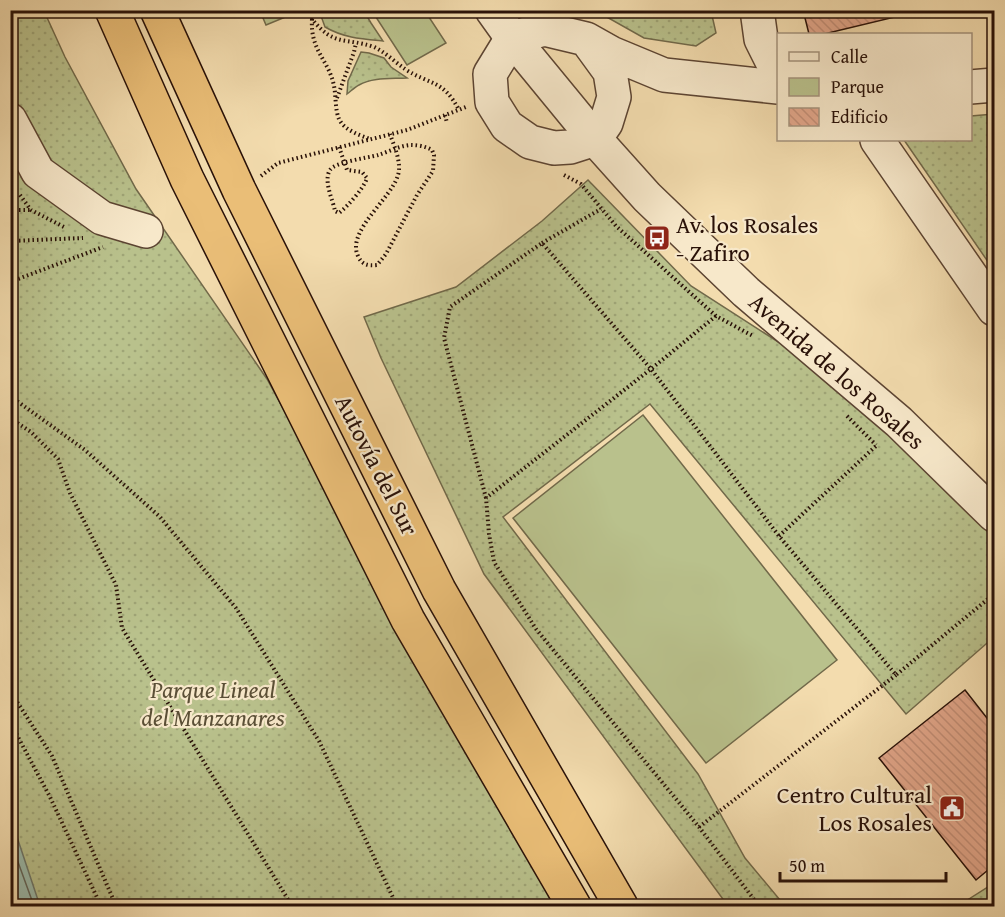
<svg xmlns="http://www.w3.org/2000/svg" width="1005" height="917" viewBox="0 0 1005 917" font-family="'Gentium Book Plus',serif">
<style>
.green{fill:url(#green-dots);stroke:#71694a;stroke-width:1.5}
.pitch{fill:#b9c18c;stroke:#71694a;stroke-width:1.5}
.water{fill:#9bbbac;stroke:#6d776a;stroke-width:1.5}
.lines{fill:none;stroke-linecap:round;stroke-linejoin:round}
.shore{stroke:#62665a;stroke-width:1.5}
.building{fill:url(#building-back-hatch);stroke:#291108;stroke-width:1.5}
.minor-casing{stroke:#5c4432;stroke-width:36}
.highway-casing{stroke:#291108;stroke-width:36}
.path{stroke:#291108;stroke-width:4;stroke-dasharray:1.5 3;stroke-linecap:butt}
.minor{stroke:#f7e8ca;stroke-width:33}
.highway{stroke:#eabe77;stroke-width:33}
.labels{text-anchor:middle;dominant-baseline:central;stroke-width:4.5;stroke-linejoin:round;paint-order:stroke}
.poi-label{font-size:24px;fill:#291108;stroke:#f7e8ca;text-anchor:start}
.street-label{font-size:24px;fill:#291108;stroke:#f7e8ca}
.park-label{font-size:24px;font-style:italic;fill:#5b4f36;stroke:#f7e8ca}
</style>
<defs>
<pattern id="green-dots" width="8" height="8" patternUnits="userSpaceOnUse" patternTransform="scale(1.5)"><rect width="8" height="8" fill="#b9c18c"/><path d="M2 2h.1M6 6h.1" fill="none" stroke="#9fa577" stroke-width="1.8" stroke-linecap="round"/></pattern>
<pattern id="building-back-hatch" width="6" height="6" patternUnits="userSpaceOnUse" patternTransform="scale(1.5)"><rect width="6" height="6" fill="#e2a68a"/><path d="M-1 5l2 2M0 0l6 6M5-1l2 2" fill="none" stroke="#c28e76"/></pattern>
</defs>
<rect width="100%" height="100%" fill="#f3dcae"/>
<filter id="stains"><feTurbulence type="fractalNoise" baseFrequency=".00333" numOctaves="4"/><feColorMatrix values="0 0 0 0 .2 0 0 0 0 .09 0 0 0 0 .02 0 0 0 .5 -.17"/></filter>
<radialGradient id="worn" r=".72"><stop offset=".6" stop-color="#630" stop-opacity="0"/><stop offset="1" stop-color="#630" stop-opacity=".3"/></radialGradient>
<g class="green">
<path d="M335,10L364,11L371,23L383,41C362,39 344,38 325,27L321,16Z"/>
<path d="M10,11H44L65,57L136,189L267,379L555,906H11Z"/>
<path d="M596,11H711L716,33L696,46L644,38Z"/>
<path d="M361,52L369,53L384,58L391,67L407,78C391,79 373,77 359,85C355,87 351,91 347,94L348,81Z"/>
<path d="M994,114V268L993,269L904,140H970L971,116Z"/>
<path d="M588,180L691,286L794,352L936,468L994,535V637L906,714L650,404L503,517L698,774L745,858L785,906H728L484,574L381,358L364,317L456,287L542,221Z"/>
<path d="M994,883V906H958L961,904Z"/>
</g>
<g class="pitch">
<path d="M260,11V10L300,11L266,25Z"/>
<path d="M372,11H425L446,43L407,65Z"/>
<path d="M643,415L837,660L706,763L513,518Z"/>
</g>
<path class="water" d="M11,819L40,906H11Z"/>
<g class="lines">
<path class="shore" d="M10,840L34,906"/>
</g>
<g class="building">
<path d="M803,10H895V17L824,34H809Z"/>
<path d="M965,690L994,727V865L976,880L879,758Z"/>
</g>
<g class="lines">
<defs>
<g id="minor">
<path d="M492,10L512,38L595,139L647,197L746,292L899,422L994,515"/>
<path d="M757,10L761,39L778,73"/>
<path d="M586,39L610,72L614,97L606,123L595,139L570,147L554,148L530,142L507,126L492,102L490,74L512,38L544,29L586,39L611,53L664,75L778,87"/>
<path d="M970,87L994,85"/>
<path d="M10,120L38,172L102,218L146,231"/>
<path d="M877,140L994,309"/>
</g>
<g id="highway">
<path d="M112,10L187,179L408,620L574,906"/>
<path d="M157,10L239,190L439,590L621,906"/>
</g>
</defs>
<use href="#minor" class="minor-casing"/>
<use href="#highway" class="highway-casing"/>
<g class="path">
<path d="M317,10L312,19C334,47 345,37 374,47C385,52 395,62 405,69C429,85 443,79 459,110"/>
<path d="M312,19C310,51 329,60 334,86C336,95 335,110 339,119C344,130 359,135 370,139"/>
<path d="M337,98L354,52L356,43"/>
<path d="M445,115L447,123"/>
<path d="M339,147L347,170L362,172L367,178C364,188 348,206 339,213L335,211C333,200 323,181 330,170C335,162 367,158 378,155C388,152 399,146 410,145C417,145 425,146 432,150L434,155L433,171L417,195L386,254L377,265C368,266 362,265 358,256C346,231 392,198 398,175C402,163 394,146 390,134"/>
<path d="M564,175L581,184L616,226L716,316L753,336"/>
<path d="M261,176L278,163L407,130L466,107"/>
<path d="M20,195L31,210L64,227"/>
<path d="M10,210H30"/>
<path d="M10,241L83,238"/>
<path d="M542,243L601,209"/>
<path d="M10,282L103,247"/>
<path d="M716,316L651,369L486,498L489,534L494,562L536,629L699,827L759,906"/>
<path d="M10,396L85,450L160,517L236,608L319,741L397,906"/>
<path d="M847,416L876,445"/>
<path d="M10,418L31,432L58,459L70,493L116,585L122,628L292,906"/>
<path d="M486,498L444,338L450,307L542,243L651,369L779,536L896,675L994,594"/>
<path d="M779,536L877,445"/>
<path d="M10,691L52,756L116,906"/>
<path d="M10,722L50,797L101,906"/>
<path d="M699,827L896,675"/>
</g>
<use href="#minor" class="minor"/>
<use href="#highway" class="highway"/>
</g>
<defs>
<symbol id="bus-square" viewBox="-11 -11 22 22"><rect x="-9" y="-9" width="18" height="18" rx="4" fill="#8f2418" stroke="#f7e8ca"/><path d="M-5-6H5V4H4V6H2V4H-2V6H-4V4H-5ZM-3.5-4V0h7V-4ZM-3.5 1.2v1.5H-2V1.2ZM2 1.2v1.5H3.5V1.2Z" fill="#fff"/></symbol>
<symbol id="civic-square" viewBox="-11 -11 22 22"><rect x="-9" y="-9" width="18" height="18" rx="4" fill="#8f2418" stroke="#f7e8ca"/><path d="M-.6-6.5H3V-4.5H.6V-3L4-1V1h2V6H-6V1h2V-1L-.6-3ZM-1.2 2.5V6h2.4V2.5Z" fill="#fff"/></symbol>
</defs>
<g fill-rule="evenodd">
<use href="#bus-square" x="642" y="223" width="30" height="30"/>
<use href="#civic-square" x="937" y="793" width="30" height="30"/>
</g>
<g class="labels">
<g class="poi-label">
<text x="676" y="224">Av. los Rosales<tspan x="676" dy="28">- Zafiro</tspan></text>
<text x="932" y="794" text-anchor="end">Centro Cultural<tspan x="932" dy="28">Los Rosales</tspan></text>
</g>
<g class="street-label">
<text transform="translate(837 371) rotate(41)">Avenida de los Rosales</text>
<text transform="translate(377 465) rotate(63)">Autovía del Sur</text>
</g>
<g class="park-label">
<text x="213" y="689">Parque Lineal<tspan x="213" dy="28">del Manzanares</tspan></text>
</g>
</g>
<rect width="1005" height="917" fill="none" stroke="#f3dcae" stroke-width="36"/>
<rect x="12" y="12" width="981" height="893" fill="none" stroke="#291108" stroke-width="3"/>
<rect x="18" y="18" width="969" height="881" fill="none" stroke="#291108" stroke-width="1.5"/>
<rect x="777" y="33" width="195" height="108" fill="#f7e8ca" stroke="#a5927c" stroke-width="1.5"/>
<rect x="789" y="52" width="30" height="9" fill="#f7e8ca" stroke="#a5927c" stroke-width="1.5"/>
<text x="831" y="63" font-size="18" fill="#291108">Calle</text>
<rect x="789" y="78" width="30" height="18" fill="#b9c18c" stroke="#a5927c" stroke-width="1.5"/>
<text x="831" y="93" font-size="18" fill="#291108">Parque</text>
<rect x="789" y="108" width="30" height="18" fill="url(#building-back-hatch)" stroke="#a5927c" stroke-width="1.5"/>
<text x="831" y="123" font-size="18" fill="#291108">Edificio</text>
<path d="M780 872v9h166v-9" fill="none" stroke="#291108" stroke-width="3"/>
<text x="789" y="872" font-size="18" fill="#291108" stroke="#f7e8ca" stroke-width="4.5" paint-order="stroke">50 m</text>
<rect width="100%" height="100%" filter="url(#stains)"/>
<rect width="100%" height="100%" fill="url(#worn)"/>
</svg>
